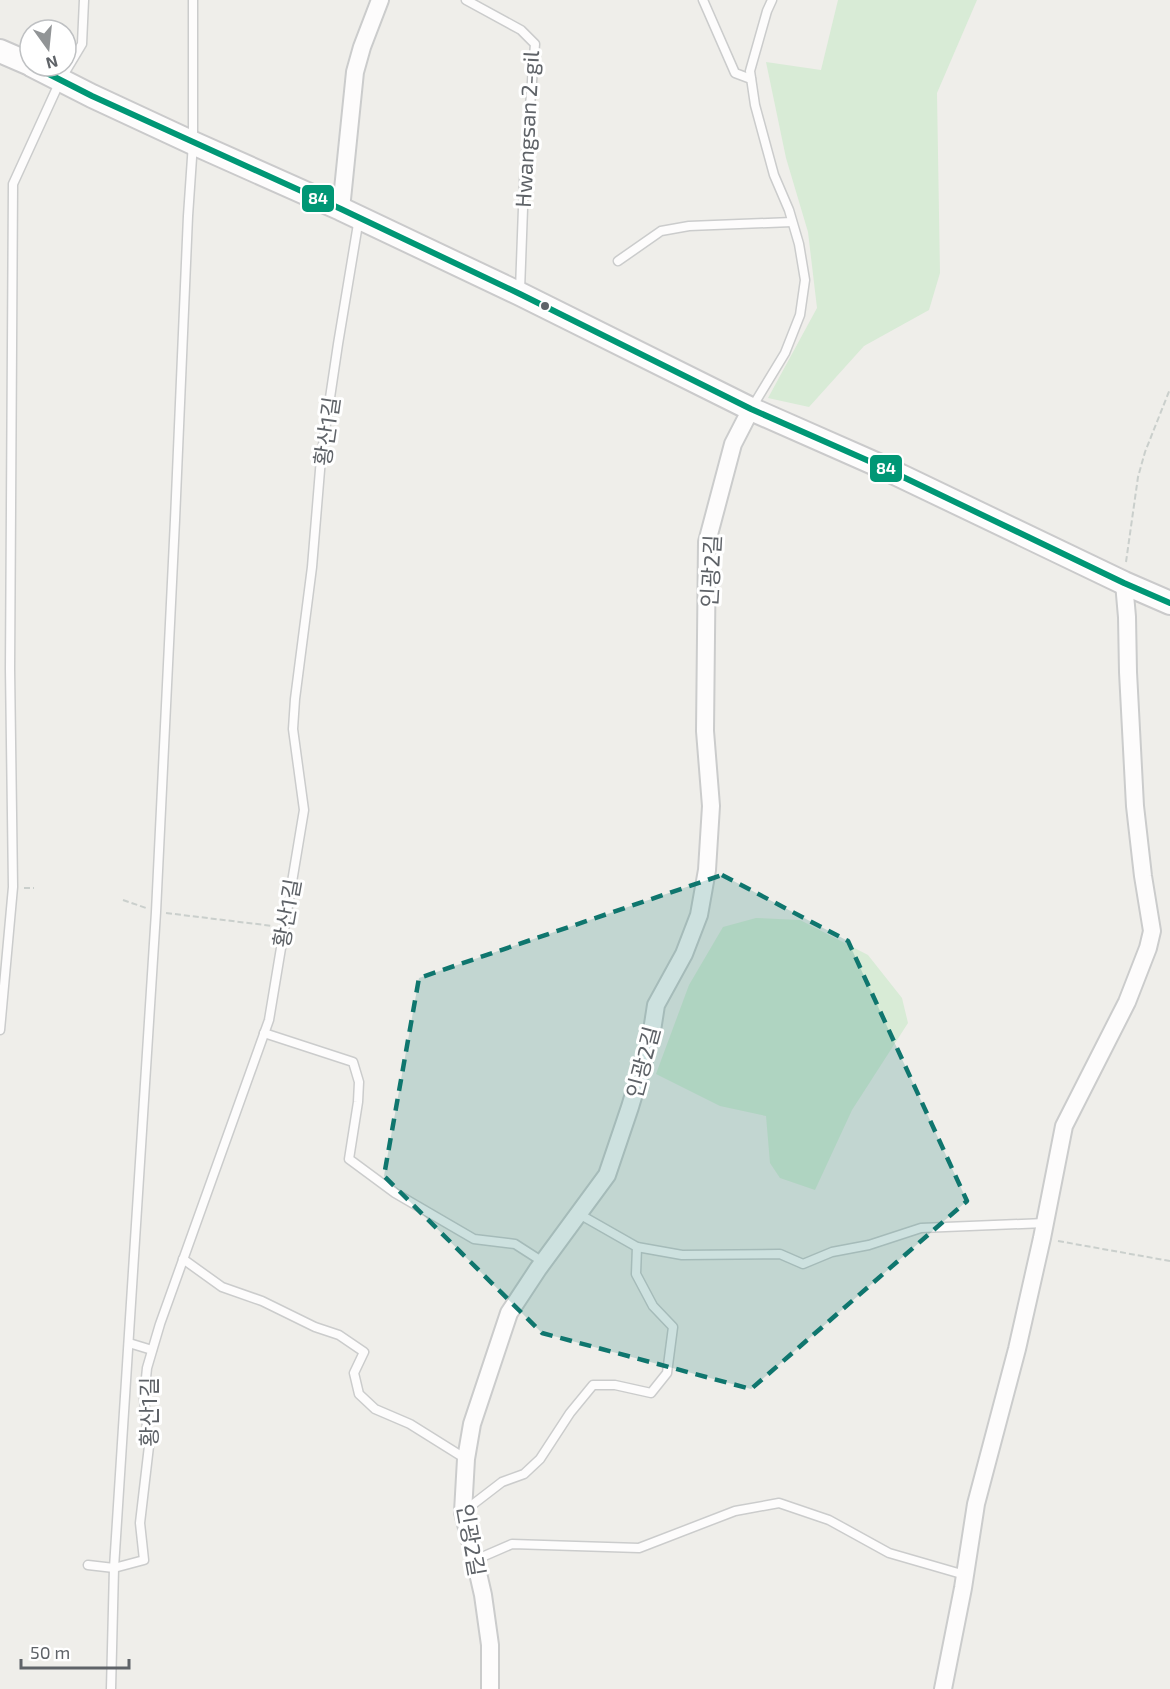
<svg xmlns="http://www.w3.org/2000/svg" width="1170" height="1689" viewBox="0 0 1170 1689" font-family="'Exo 2','Noto Sans KR',sans-serif">
<style>
.green{fill:#d8ebd6}
.lines{fill:none;stroke-linecap:round;stroke-linejoin:round}
.lane-casing{stroke:#cbcccc;stroke-width:11}
.street-casing{stroke:#cbcccc;stroke-width:20}
.secondary-casing{stroke:#cacacb;stroke-width:26}
.path{stroke:#cacfcc;stroke-width:2;stroke-dasharray:6 3;stroke-linecap:butt}
.lane{stroke:#fdfcfc;stroke-width:8}
.street{stroke:#fdfcfc;stroke-width:16}
.secondary{stroke:#fdfcfc;stroke-width:22}
.bus-1-casing{stroke:#fff;stroke-width:10}
.bus-1{stroke:#009775;stroke-width:6}
.marked{fill:#0f766e;fill-opacity:0.2;stroke:#0f766e;stroke-width:4.5;stroke-dasharray:12 8;stroke-linejoin:round}
.bus-dot{fill:#5f6368;stroke:#fff;stroke-width:2}
.labels{text-anchor:middle;dominant-baseline:central;stroke-width:6;stroke-linejoin:round;paint-order:stroke}
.street-label{font-size:22px;fill:#5f6368;stroke:#fff}
.line-badge{stroke:#fff;stroke-width:2}
.badge-label{font-size:16px;text-anchor:middle;font-weight:bold;fill:#fff}
</style>
<rect width="100%" height="100%" fill="#efeeea"/>
<g class="green">
<path d="M838,0H977L937,93L940,273L929,310L864,346L809,407L768,398L817,308L808,232L786,158L766,62L821,70Z"/>
<path d="M756,918L800,920L868,955L902,998L908,1023L852,1110L815,1190L780,1178L770,1163L766,1116L720,1106L656,1074L689,985L723,927Z"/>
</g>
<g class="lines">
<defs>
<g id="lane">
<path d="M466,0L521,30L535,44L524,181L520,290"/>
<path d="M703,0L735,73L751,79"/>
<path d="M618,261L661,231L689,226L792,222"/>
<path d="M751,409L785,353L800,315L805,280L799,244L789,210L774,175L755,105L750,71L767,11L772,0"/>
<path d="M0,1030L13,887L10,669L13,184L61,79L82,44L84,0"/>
<path d="M264,1033L353,1062L359,1082L358,1102L349,1159L395,1193L474,1239L515,1244L543,1262"/>
<path d="M579,1214L637,1247L682,1255L780,1254L803,1264L832,1252L869,1245L921,1228L1045,1223"/>
<path d="M183,1259L222,1287L262,1301L315,1327L339,1335L364,1352L354,1373L359,1394L375,1409L410,1424L466,1459"/>
<path d="M129,1343L152,1350"/>
<path d="M463,1512L502,1482L524,1474L540,1459L570,1413L593,1385H615L651,1393L667,1373L673,1327L653,1306L636,1274L637,1247"/>
<path d="M475,1560L512,1544L639,1548L735,1511L779,1503L829,1520L889,1553L965,1575"/>
<path d="M88,1565L114,1568L144,1560L140,1523L149,1446L144,1398L147,1368L160,1324L269,1020L304,810L293,729L295,699L312,567L321,458L338,344L359,218"/>
<path d="M111,1689L114,1568L156,912L175,520L188,216L193,143V0"/>
</g>
<g id="street">
<path d="M341,209L355,72L362,47L380,0"/>
<path d="M490,1689V1645L483,1595L475,1560L463,1512L466,1459L472,1424L509,1313L538,1269L607,1175L630,1107L651,1037L656,1005L684,954L699,915L707,870L711,806L705,731L707,542L733,444L751,409"/>
<path d="M943,1689L963,1588L976,1504L1017,1349L1042,1238L1064,1126L1127,1002L1148,948L1152,931L1143,876L1135,806L1128,672L1127,617L1124,583"/>
</g>
<g id="secondary">
<path d="M0,51L30,64"/>
<path d="M33,66L92,96L193,143L341,209L520,294L751,409L878,465L1124,583L1170,603"/>
</g>
</defs>
<use href="#lane" class="lane-casing"/>
<use href="#street" class="street-casing"/>
<use href="#secondary" class="secondary-casing"/>
<g class="path">
<path d="M1126,562L1138,477L1145,452L1170,389"/>
<path d="M24,888H34"/>
<path d="M123,900L146,908"/>
<path d="M166,913L273,926"/>
<path d="M1058,1241L1170,1261"/>
</g>
<use href="#lane" class="lane"/>
<use href="#street" class="street"/>
<use href="#secondary" class="secondary"/>
<defs>
<path id="bus-1" d="M33,66L92,96L341,209L520,294L751,409L878,465L1124,583L1170,603"/>
</defs>
<use href="#bus-1" class="bus-1-casing"/>
<use href="#bus-1" class="bus-1"/>
</g>
<path class="marked" d="M722,875L848,941L967,1201L751,1389L542,1333L384,1176L419,978Z"/>
<circle class="bus-dot" cx="545" cy="306" r="5"/>
<g class="labels">
<g class="street-label">
<text transform="translate(526 129) rotate(-87)">Hwangsan 2-gil</text>
<text transform="translate(326 431) rotate(-82)">황산1길</text>
<text transform="translate(710 571) rotate(-87)">인광2길</text>
<text transform="translate(286 913) rotate(-80)">황산1길</text>
<text transform="translate(642 1062) rotate(-75)">인광2길</text>
<text transform="translate(148 1412) rotate(-90)">황산1길</text>
<text transform="translate(472 1540) rotate(80)">인광2길</text>
</g>
</g>
<g class="line-badge">
<rect x="301" y="184" width="34" height="29" rx="6" fill="#009775"/>
<rect x="869" y="454" width="34" height="29" rx="6" fill="#009775"/>
</g>
<g class="badge-label">
<text x="318" y="204">84</text>
<text x="886" y="474">84</text>
</g>
<g transform="translate(48 48) rotate(165)"><circle r="28" fill="#ffffff" stroke="#bfc1c3" stroke-width="1.5"/>
<path d="M0-4.5L10 22L0 15L-10 22Z" fill="#919496"/>
<text y="-9" font-size="16" font-weight="bold" text-anchor="middle" fill="#5f6368">N</text>
</g>
<path d="M21 1659v9h108v-9" fill="none" stroke="#5f6368" stroke-width="3"/>
<text x="30" y="1659" font-size="18" fill="#5f6368" stroke="#ffffff" stroke-width="4.5" paint-order="stroke">50 m</text>
</svg>
